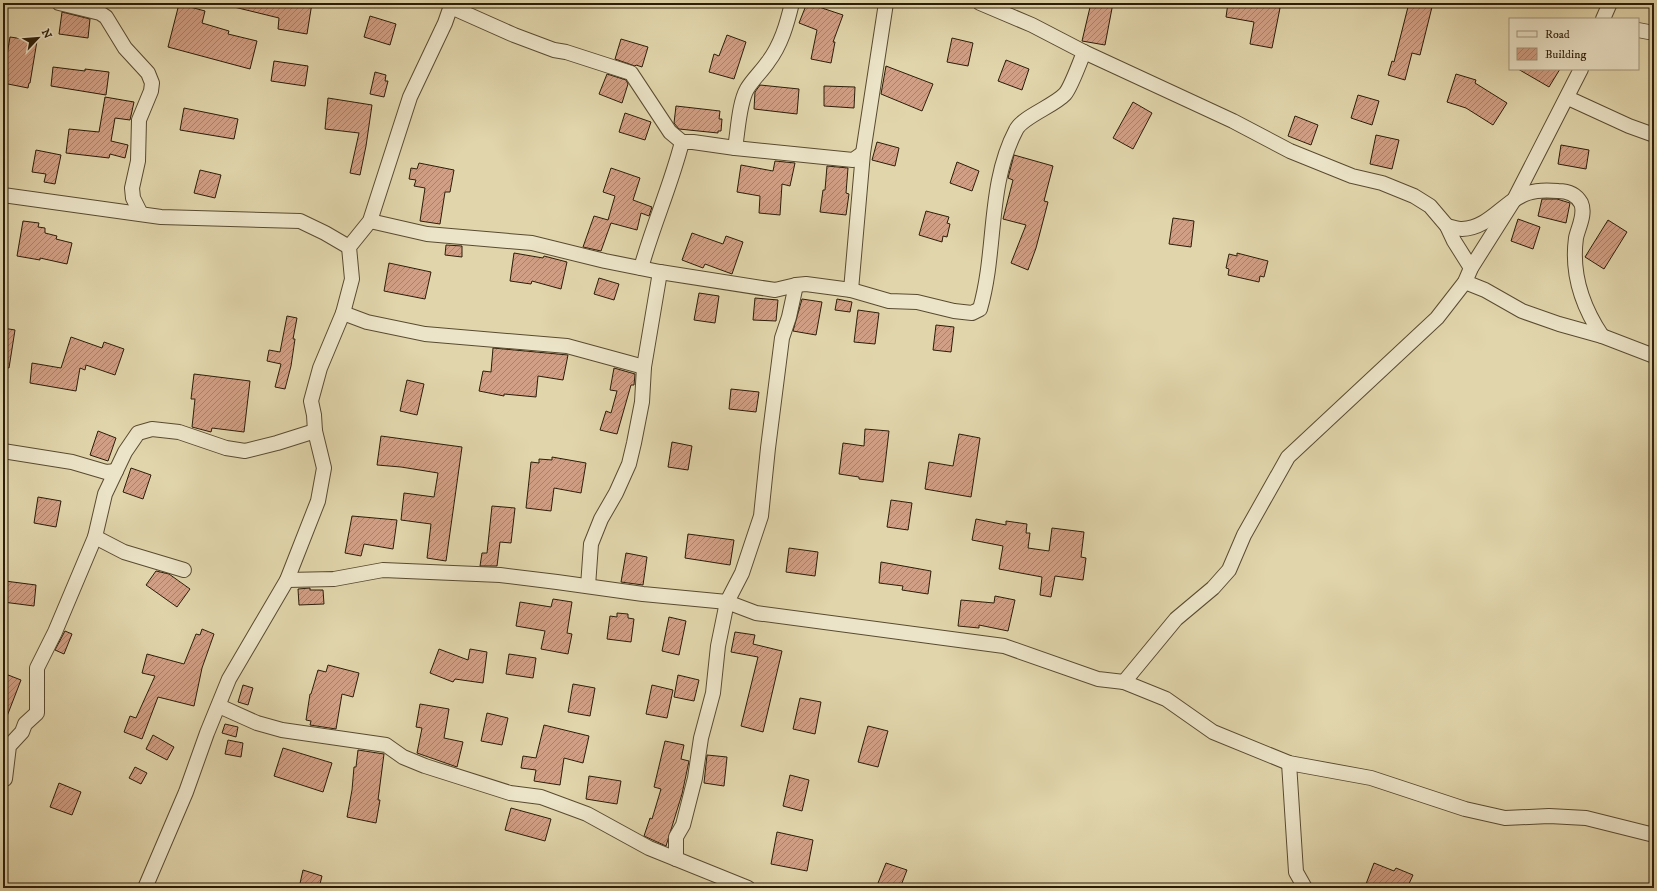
<svg xmlns="http://www.w3.org/2000/svg" width="1657" height="891" viewBox="0 0 1657 891" font-family="'IM FELL DW Pica',serif">
<style>
.building{fill:url(#building-hatch);stroke:#2c1d08}
.lines{fill:none;stroke-linecap:round;stroke-linejoin:round}
.minor-casing{stroke:#594b31;stroke-width:16}
.minor{stroke:#ece4c8;stroke-width:14}
</style>
<defs>
<pattern id="building-hatch" width="6" height="6" patternUnits="userSpaceOnUse"><rect width="6" height="6" fill="#d19f85"/><path d="M-1 1l2-2M0 6l6-6M5 7l2-2" fill="none" stroke="#aa816b"/></pattern>
</defs>
<rect width="100%" height="100%" fill="#e1d5ab"/>
<filter id="stains"><feTurbulence type="fractalNoise" baseFrequency=".005" numOctaves="4"/><feColorMatrix values="0 0 0 0 .2 0 0 0 0 .09 0 0 0 0 .02 0 0 0 .5 -.17"/></filter>
<radialGradient id="worn" r=".72"><stop offset=".6" stop-color="#630" stop-opacity="0"/><stop offset="1" stop-color="#630" stop-opacity=".3"/></radialGradient>
<g class="building">
<path d="M235,3H264L287,7V3H312L307,34L278,29L279,18L234,7Z"/>
<path d="M807,3L843,15L833,42H835L831,63L811,59L817,30L799,23Z"/>
<path d="M1091,3H1113L1105,45L1082,41Z"/>
<path d="M1228,3H1273L1272,6L1280,8L1272,48L1250,44L1254,22L1226,17Z"/>
<path d="M1409,3H1433L1420,55L1412,53L1405,80L1388,75L1392,61L1394,62Z"/>
<path d="M179,4L205,11L202,23L229,31L228,34L257,41L250,69L168,47Z"/>
<path d="M62,12L90,19L88,38L59,34Z"/>
<path d="M370,16L396,24L390,45L364,37Z"/>
<path d="M727,35L746,42L734,79L709,72L714,54L719,56Z"/>
<path d="M10,37L37,41L30,83H29L28,88L3,83V60L6,61Z"/>
<path d="M952,38L973,43L968,66L947,62Z"/>
<path d="M621,39L648,47L642,67L636,65L635,66L615,59Z"/>
<path d="M1006,60L1029,69L1022,90L998,81Z"/>
<path d="M274,61L308,66L305,86L271,81Z"/>
<path d="M886,66L933,84L922,111L881,94Z"/>
<path d="M53,67L85,71V69L109,72L106,95L51,86Z"/>
<path d="M1518,69H1560L1549,87Z"/>
<path d="M375,72L386,75L385,81H388L384,97L370,94Z"/>
<path d="M607,74L626,80L628,84L622,103L599,94Z"/>
<path d="M1456,74L1476,80L1475,83L1507,103L1493,125L1466,108L1447,102Z"/>
<path d="M760,85L799,89L797,114L754,109L755,92Z"/>
<path d="M824,86L855,87L854,108L824,106Z"/>
<path d="M1358,95L1379,101L1372,125L1351,118Z"/>
<path d="M105,97L134,102L130,120L115,118L111,141L128,145L125,158L110,154L109,158L66,153L69,129L99,132Z"/>
<path d="M328,98L372,105L366,146L360,175L350,173L359,133L325,129Z"/>
<path d="M1133,102L1152,113L1133,149L1113,138Z"/>
<path d="M676,106L720,111L719,119H722L721,131H718V133L679,129L674,123Z"/>
<path d="M184,108L238,119L234,139L180,130Z"/>
<path d="M625,113L651,122L645,140L619,132Z"/>
<path d="M1295,116L1318,125L1311,145L1288,136Z"/>
<path d="M1376,135L1399,140L1392,169L1370,164Z"/>
<path d="M877,142L899,148L895,166L872,160Z"/>
<path d="M1561,145L1589,150L1586,169L1558,164Z"/>
<path d="M36,150L61,155L55,184L44,182L46,174L32,172Z"/>
<path d="M1014,155L1053,166L1044,201L1048,202L1036,248L1028,270L1011,263L1026,225L1003,219L1013,180L1008,178Z"/>
<path d="M775,161L795,163L790,186L782,184L780,215L759,213L760,196L737,192L741,165L773,171Z"/>
<path d="M957,162L979,171L972,191L950,183Z"/>
<path d="M419,163L454,170L450,192H445L440,224L420,221L425,188L414,186L416,180L409,179L411,168L417,169Z"/>
<path d="M827,166L848,168L846,193L849,194L846,215L820,212L823,190H825Z"/>
<path d="M611,168L640,178L633,200L652,207L649,216L641,213L637,230L611,223L601,251L583,247L594,216L608,220L615,196L603,192Z"/>
<path d="M200,170L221,175L215,198L194,193Z"/>
<path d="M1542,199H1557L1570,203L1566,223L1538,216Z"/>
<path d="M926,211L949,217L947,223L950,224L947,237L943,236L942,242L919,235Z"/>
<path d="M1173,218L1194,221L1191,247L1169,244Z"/>
<path d="M1518,219L1540,227L1533,249L1511,241Z"/>
<path d="M1608,220L1627,232L1604,269L1585,257Z"/>
<path d="M23,221L39,223L38,227L45,228V233L57,236L56,239L72,243L67,264L40,258V260L17,256Z"/>
<path d="M692,233L723,244L726,236L743,242L732,274L705,264L703,268L682,260Z"/>
<path d="M446,245L462,246V257L445,255Z"/>
<path d="M514,253L543,258L544,256L567,262L561,289L532,281L531,284L510,281Z"/>
<path d="M1237,253L1268,261L1264,277L1260,276L1259,282L1228,275L1229,269L1226,268L1229,254L1237,256Z"/>
<path d="M389,263L431,272L425,299L384,291Z"/>
<path d="M599,278L619,284L614,300L594,294Z"/>
<path d="M699,293L719,296L715,323L694,320Z"/>
<path d="M755,298L778,300L776,321L753,320Z"/>
<path d="M802,299L822,302L816,335L793,331Z"/>
<path d="M837,299L852,302L850,312L835,310Z"/>
<path d="M858,310L879,313L875,344L854,342Z"/>
<path d="M287,316L297,318L293,339H295L291,366L285,389L275,387L281,364L267,361L269,350L280,352Z"/>
<path d="M936,325L954,327L951,352L933,350Z"/>
<path d="M3,328L15,330L9,368L3,367Z"/>
<path d="M71,337L102,348L104,342L124,349L115,375L86,365L85,370L80,368L76,391L30,383L32,363L61,368Z"/>
<path d="M493,348L568,355L563,380L538,376L536,397L504,394V396L479,391L483,371L491,372Z"/>
<path d="M614,368L635,374L634,385H631L617,434L600,430L606,411L611,413L617,391L610,390Z"/>
<path d="M194,374L250,381L244,432L212,428L211,432L192,427L195,399H191Z"/>
<path d="M407,380L424,384L417,415L400,411Z"/>
<path d="M731,389L759,392L756,412L729,409Z"/>
<path d="M865,429L889,431L883,482L859,479V477L839,474L843,443L864,446Z"/>
<path d="M98,431L116,438L108,461L90,455Z"/>
<path d="M959,434L980,438L971,497L925,489L929,462L953,466Z"/>
<path d="M381,436L462,447L446,561L427,558L431,524L401,520L404,493L434,497L438,473L401,467L377,465Z"/>
<path d="M672,442L692,446L688,470L668,467Z"/>
<path d="M552,457L586,463L581,493L554,488L551,511L526,508L531,462L539,463V459L552,460Z"/>
<path d="M131,468L151,475L143,499L123,492Z"/>
<path d="M38,497L61,501L56,527L34,523Z"/>
<path d="M891,500L912,503L908,530L887,527Z"/>
<path d="M492,506L515,508L511,543L500,542L497,566H480L482,553H487Z"/>
<path d="M352,516L397,520L393,549L364,544L361,556L345,553Z"/>
<path d="M976,519L1006,525V521L1027,524L1026,533H1030L1028,548L1049,551L1052,528L1084,532L1081,557L1086,558L1083,580L1055,576L1051,597L1040,595L1042,577L999,569L1003,546L972,540Z"/>
<path d="M688,534L734,540L730,565L685,558Z"/>
<path d="M789,548L818,552L815,576L786,572Z"/>
<path d="M626,553L647,557L643,585L621,582Z"/>
<path d="M881,562L931,571L928,594L902,590L903,586L879,583Z"/>
<path d="M156,571L169,574L190,589L177,607L146,585Z"/>
<path d="M5,581L36,585L34,606L3,602Z"/>
<path d="M310,588V590H323L324,604L299,605L298,589Z"/>
<path d="M995,596L1015,600L1008,631L979,625V628L958,626L961,600L994,603Z"/>
<path d="M553,599L572,602L567,633L572,634L568,654L541,649L545,631L516,626L520,602L551,607Z"/>
<path d="M617,613L628,614V618L634,619L631,642L607,639L610,616L617,617Z"/>
<path d="M669,617L686,621L679,655L662,651Z"/>
<path d="M202,629L214,634L202,668L194,706L158,697L142,739L124,732L130,716L136,718L155,676L142,673L147,654L184,664L196,634L200,635Z"/>
<path d="M65,631L72,634L64,654L55,650Z"/>
<path d="M735,632L755,635L753,644L782,651L763,732L741,726L758,657L731,652Z"/>
<path d="M439,649L468,660L470,649L487,652L483,683L455,679L453,682L430,673Z"/>
<path d="M509,654L536,658L533,678L506,674Z"/>
<path d="M328,665L359,673L353,697L342,694L336,729L310,725L311,721L306,720L310,694H311L318,670L326,672Z"/>
<path d="M3,673L21,680L4,724H3Z"/>
<path d="M678,675L699,680L694,701L674,697Z"/>
<path d="M573,684L595,688L590,716L568,712Z"/>
<path d="M243,685L253,688L248,705L238,702Z"/>
<path d="M652,685L673,690L667,718L646,714Z"/>
<path d="M800,698L821,702L815,734L793,729Z"/>
<path d="M420,704L449,709L444,738L463,742L457,767L417,753L422,728L416,727Z"/>
<path d="M487,713L508,718L502,745L481,741Z"/>
<path d="M225,724L238,727L236,737L222,733Z"/>
<path d="M544,725L589,736L583,763L564,758L560,785L534,781L536,770L521,768L523,756L536,758Z"/>
<path d="M868,726L888,731L878,767L858,762Z"/>
<path d="M153,735L174,747L167,760L146,749Z"/>
<path d="M228,740L243,743L241,757L225,754Z"/>
<path d="M665,741L684,745L681,759L689,761L682,794L666,846L644,836L650,818L652,819L661,789L654,787Z"/>
<path d="M283,748L332,763L323,792L274,776Z"/>
<path d="M358,750L384,754L378,800H380L376,823L347,817L352,790L354,767H356Z"/>
<path d="M707,755L727,757L724,786L704,783Z"/>
<path d="M135,767L147,773L141,784L129,778Z"/>
<path d="M790,775L809,780L802,811L783,806Z"/>
<path d="M589,776L621,781L617,804L586,799Z"/>
<path d="M59,783L81,792L72,815L50,807Z"/>
<path d="M511,808L551,819L545,841L505,830Z"/>
<path d="M777,832L813,840L807,871L771,864Z"/>
<path d="M886,863L907,870L900,888H876Z"/>
<path d="M1374,863L1394,871L1396,868L1413,875L1407,888H1375L1366,884Z"/>
<path d="M303,870L322,876L319,888H299Z"/>
</g>
<g class="lines">
<defs>
<g id="minor">
<path d="M59,3L100,13L106,17L125,48L148,73L152,83L151,91L139,120L138,161L132,188L133,198L141,214"/>
<path d="M980,3L1032,25L1084,52L1233,121L1290,151L1352,176L1382,183L1414,196L1430,206L1447,226L1454,241L1471,268"/>
<path d="M451,7L514,35L554,50L566,52L631,73L670,132L682,142H693L735,148L853,160L863,153"/>
<path d="M1603,19L1610,3"/>
<path d="M1638,30L1654,33"/>
<path d="M1568,98L1629,126L1654,135"/>
<path d="M735,148C738,131 739,103 747,89C753,79 762,71 768,62C781,45 787,24 792,3"/>
<path d="M3,195L161,217L300,221L325,233L349,247"/>
<path d="M370,221L427,234L532,243L605,261L660,272L775,290L796,285L806,284L851,290L889,301L917,302L954,311L972,313L980,309C997,250 987,185 1016,130C1022,117 1054,106 1065,94C1071,87 1080,62 1084,52"/>
<path d="M1447,226C1452,227 1458,229 1462,229C1490,228 1503,201 1528,193C1537,190 1548,190 1558,191C1567,191 1576,194 1581,203C1586,214 1578,228 1576,238C1571,274 1582,306 1602,336"/>
<path d="M641,268C653,225 671,185 682,142"/>
<path d="M1465,282L1485,290L1522,311L1559,324L1602,336L1654,356"/>
<path d="M851,290L863,153L886,3"/>
<path d="M343,313L367,322L425,334L567,346L644,367"/>
<path d="M3,451L72,462L106,472L116,471"/>
<path d="M95,537L124,552L184,570"/>
<path d="M287,580L334,579L383,570L500,575L557,582L643,594L727,602L756,613L1004,646L1098,679L1124,682L1166,699L1213,732L1289,763L1371,778L1465,809L1505,818L1549,816L1586,818L1654,835"/>
<path d="M588,586L591,544L601,519L616,493L629,464L634,443L642,402L644,367L660,272"/>
<path d="M1124,682L1176,619L1213,588L1229,570L1244,535L1288,457L1437,318L1465,282L1471,268L1514,200L1581,69"/>
<path d="M219,706L257,723L282,730L386,745L403,757L425,766L510,793L541,797L587,814L649,848L748,888"/>
<path d="M1289,763L1296,872L1305,888"/>
<path d="M5,779L9,746L22,732L25,724L37,713V668L55,632L95,537L105,494L125,452L138,433L152,429L179,432L226,448L245,451L277,443L315,431"/>
<path d="M676,859V837L683,825L695,778L701,738L713,693L718,646L727,602L742,573L761,516L768,448L782,338L789,317L796,285"/>
<path d="M145,888L186,792L207,733L229,679L287,580L318,501L324,468L315,431L314,415L311,401L320,368L343,313L352,279L349,247L370,221L410,97L445,23L452,3"/>
</g>
</defs>
<use href="#minor" class="minor-casing"/>
<use href="#minor" class="minor"/>
</g>
<rect width="1657" height="891" fill="none" stroke="#e1d5ab" stroke-width="16"/>
<rect x="4" y="4" width="1649" height="883" fill="none" stroke="#2c1d08" stroke-width="2"/>
<rect x="8" y="8" width="1641" height="875" fill="none" stroke="#2c1d08"/>
<rect x="1509" y="18" width="130" height="52" fill="#ece4c8" stroke="#9f947b"/>
<rect x="1517" y="31" width="20" height="6" fill="#ece4c8" stroke="#9f947b"/>
<text x="1545" y="38" font-size="12" fill="#2c1d08">Road</text>
<rect x="1517" y="48" width="20" height="12" fill="url(#building-hatch)" stroke="#9f947b"/>
<text x="1545" y="58" font-size="12" fill="#2c1d08">Building</text>
<g transform="translate(38 38) rotate(64)" stroke="#ece4c8" stroke-width="3" paint-order="stroke">
<path d="M0-3L7 15L0 10L-7 15Z" fill="#2c1d08"/>
<text y="-6" font-size="11" font-weight="bold" text-anchor="middle" fill="#2c1d08">N</text>
</g>
<rect width="100%" height="100%" filter="url(#stains)"/>
<rect width="100%" height="100%" fill="url(#worn)"/>
</svg>
